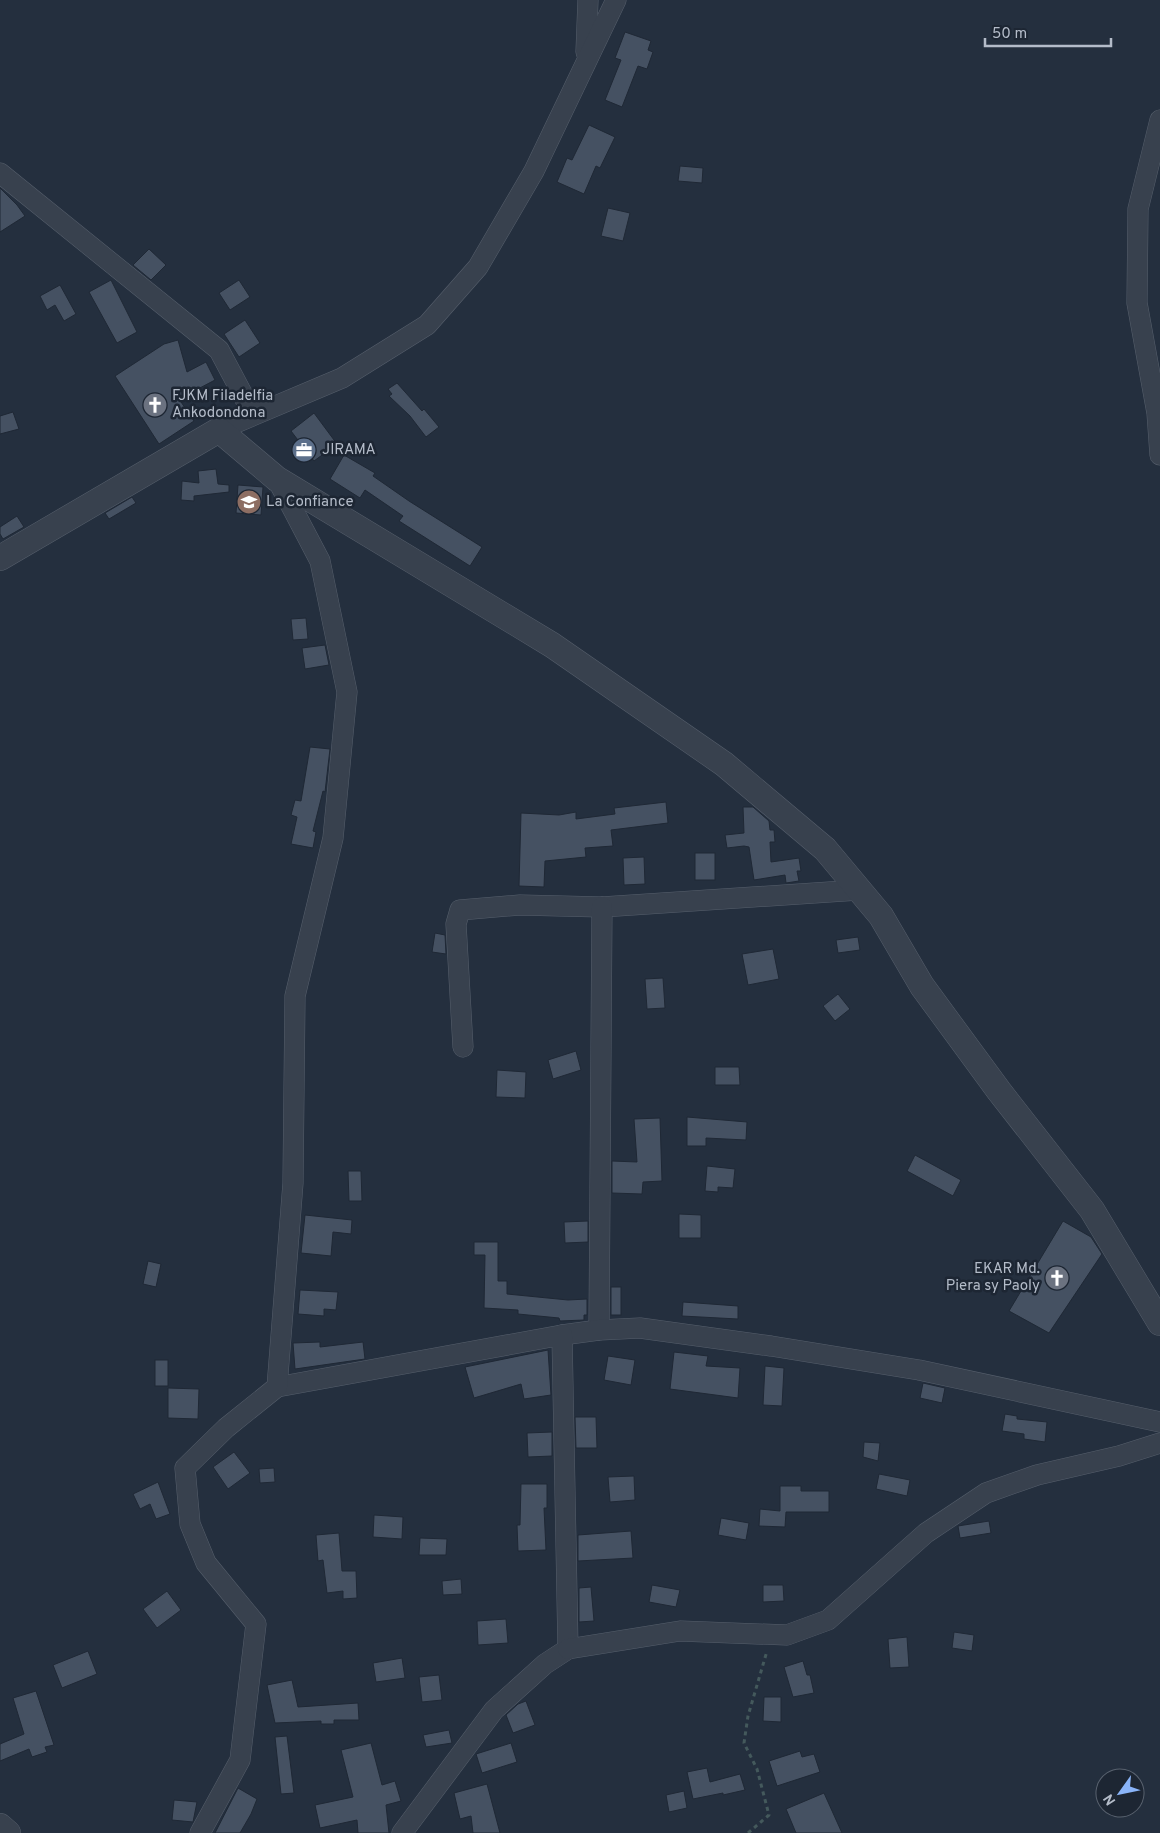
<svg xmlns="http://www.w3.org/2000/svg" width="1160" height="1833" viewBox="0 0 1160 1833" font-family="Overpass,sans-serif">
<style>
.building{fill:#455162;stroke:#1f2835}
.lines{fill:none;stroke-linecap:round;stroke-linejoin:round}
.minor-casing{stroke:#565f6c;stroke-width:21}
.tertiary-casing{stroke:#565f6c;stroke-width:26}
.path{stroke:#44595c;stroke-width:3;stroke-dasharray:4 4;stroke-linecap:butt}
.minor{stroke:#38414e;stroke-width:20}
.tertiary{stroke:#38414e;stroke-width:25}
.labels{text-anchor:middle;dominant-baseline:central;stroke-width:5;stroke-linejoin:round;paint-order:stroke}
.poi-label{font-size:15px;fill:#b4bcc9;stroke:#1d2633;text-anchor:start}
</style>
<rect width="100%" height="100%" fill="#242f3e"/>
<g class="building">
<path d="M625,32L651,41L648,50L653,52L647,69L638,66L622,107L605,100L621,60L615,58Z"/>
<path d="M589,125L615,137L600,168L596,166L584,194L557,182L567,158L572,160Z"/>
<path d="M680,166L703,168L702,183L678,181Z"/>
<path d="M0,188L17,205L25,216L0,232Z"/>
<path d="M608,208L630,213L623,241L601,236Z"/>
<path d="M149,249L166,265L151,280L133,265Z"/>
<path d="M111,280L137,332L117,343L89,292Z"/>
<path d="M239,280L250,297L230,310L219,293Z"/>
<path d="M60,285L76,314L64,321L55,305L47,310L40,296Z"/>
<path d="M245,320L260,343L239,357L224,334Z"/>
<path d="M178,340L187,372L206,362L215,380L179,399L194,421L159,444L115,376L164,344Z"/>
<path d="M397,383L422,411L424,409L439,427L426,437L410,416L389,396L392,394L388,389Z"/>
<path d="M13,412L19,429L0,434V416Z"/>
<path d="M314,413L337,444L314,461L291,431Z"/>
<path d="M344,455L375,473L373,476L409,501L482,547L470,566L399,521L403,516L365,490L360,498L330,479Z"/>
<path d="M216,469L218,484L229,485V492L194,496V501L181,500L182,481L199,483L198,471Z"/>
<path d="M238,485L263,487L261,515L236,513Z"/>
<path d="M132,497L136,503L109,519L105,513Z"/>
<path d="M17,516L24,527L3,539L0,534V527Z"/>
<path d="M306,618L308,639L293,640L291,619Z"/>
<path d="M325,645L329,665L305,669L302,648Z"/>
<path d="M310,747L330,749L325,792L323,791L313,831L316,832L313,848L291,844L297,817L291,815L295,800L301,801Z"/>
<path d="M666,802L668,823L611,830L613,846L585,848L586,857L545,861L544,887L519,886L521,813L559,815L576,812V819L615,814L614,808Z"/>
<path d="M743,807H753L769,821L770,830H774L775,842H770L771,862L799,858L801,871H797L799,881L786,883L785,875L754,880L749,847L744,846L727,848L725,835L744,833Z"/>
<rect x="695" y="853" width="20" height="27"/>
<path d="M644,857L645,884L624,885L623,858Z"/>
<path d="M435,933L445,935L446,954L432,952Z"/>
<path d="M858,937L860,950L838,953L836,940Z"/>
<path d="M773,949L779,979L748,985L742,954Z"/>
<path d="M663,978L665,1008L647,1009L645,979Z"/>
<path d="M838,994L850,1009L835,1021L823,1006Z"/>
<path d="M576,1051L581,1070L553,1079L548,1060Z"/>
<path d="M715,1067H739L740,1085H715Z"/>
<path d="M497,1070L526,1072L525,1098L496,1097Z"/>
<path d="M687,1117L747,1122L746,1140L706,1138V1146H687Z"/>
<path d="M660,1118L662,1181L643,1182L642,1194L612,1193V1161L637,1162L634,1119Z"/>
<path d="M915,1155L961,1180L953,1196L907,1171Z"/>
<path d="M707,1166L735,1169L733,1188L718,1187V1192L705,1191Z"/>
<path d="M348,1171H361L362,1201H349Z"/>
<path d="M679,1214L701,1215V1238H679Z"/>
<path d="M305,1215L352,1220L351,1234L333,1232L331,1256L301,1253Z"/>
<path d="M588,1221V1242L565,1243L564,1222Z"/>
<path d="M1063,1221L1091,1237L1102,1254L1049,1333L1009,1311Z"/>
<path d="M474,1242H498V1281H507V1294L568,1300L587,1299V1315H584V1320L560,1321L559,1318L518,1314V1310L484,1308L485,1255H474Z"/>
<path d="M148,1261L161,1264L156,1287L143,1284Z"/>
<rect x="611" y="1287" width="10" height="28"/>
<path d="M300,1290L338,1292L336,1310L324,1309V1316L298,1314Z"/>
<path d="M683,1302L738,1306V1319L682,1316Z"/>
<path d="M320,1342V1347L363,1342L365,1359L295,1369L293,1343Z"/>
<path d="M548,1350L551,1395L524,1399L521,1384L474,1398L465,1367Z"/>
<path d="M674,1352L708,1356L706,1366L740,1368L738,1398L670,1389Z"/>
<path d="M608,1356L635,1360L631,1385L604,1380Z"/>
<rect x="155" y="1360" width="13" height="26"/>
<path d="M765,1366L784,1368L782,1406L763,1405Z"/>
<path d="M923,1383L945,1388L942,1403L920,1398Z"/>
<path d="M168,1388L199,1389L198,1419L168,1418Z"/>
<path d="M1005,1414L1017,1416V1419L1047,1422L1045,1442L1024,1439V1434L1002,1431Z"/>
<path d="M575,1417H596L597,1448H576Z"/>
<path d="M552,1432V1456L528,1457L527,1433Z"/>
<path d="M864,1442L880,1443L878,1461L863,1457Z"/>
<path d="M234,1452L250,1473L228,1489L213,1467Z"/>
<path d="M274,1468L275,1482L260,1483L259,1469Z"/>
<path d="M879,1474L910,1480L907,1496L876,1489Z"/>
<path d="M634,1476L635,1500L610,1502L608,1477Z"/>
<path d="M158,1482L170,1514L156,1519L150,1504L140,1509L133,1494Z"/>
<path d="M521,1484H547V1508H544L546,1550L518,1551L517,1525H520Z"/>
<path d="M780,1486H801V1491H829V1512H786L785,1527L759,1526L760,1509L780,1511Z"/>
<path d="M374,1515L403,1517L402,1539L373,1537Z"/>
<path d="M721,1518L749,1523L746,1540L718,1535Z"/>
<path d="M989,1521L991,1533L960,1538L958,1526Z"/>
<path d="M631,1531L633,1558L578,1561V1535Z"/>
<path d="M339,1533L342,1571H356L357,1598L343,1599V1591L327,1593L323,1560L318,1561L316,1535Z"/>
<path d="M420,1538L447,1539L446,1555H419Z"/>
<path d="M461,1579L462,1594L443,1595L442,1581Z"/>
<path d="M652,1585L680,1590L676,1607L649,1602Z"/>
<path d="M763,1585H783L784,1601L763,1602Z"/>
<path d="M591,1587L594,1621L579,1622V1588Z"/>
<path d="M167,1591L181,1610L157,1628L143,1609Z"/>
<path d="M506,1619L508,1643L478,1645L477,1621Z"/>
<path d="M954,1632L974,1635L972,1651L952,1648Z"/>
<path d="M907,1637L909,1667L890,1668L888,1639Z"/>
<path d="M88,1651L97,1674L62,1688L53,1665Z"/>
<path d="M402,1658L405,1678L376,1682L373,1663Z"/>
<path d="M803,1661L807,1675H810L814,1693L793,1697L784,1667Z"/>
<path d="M439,1675L442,1700L422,1702L419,1677Z"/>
<path d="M292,1680L298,1707L358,1703L359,1720H334V1724H321V1721L275,1723L267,1685Z"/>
<path d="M36,1691L54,1745L45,1747L47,1752L32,1757L29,1749L0,1761V1744L24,1734L13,1698Z"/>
<path d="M764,1697H781V1722L763,1721Z"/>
<path d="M526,1701L535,1725L513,1733L506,1715L518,1704Z"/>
<path d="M449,1730L452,1743L426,1747L423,1735Z"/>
<path d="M287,1736L294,1793L281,1794L275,1737Z"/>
<path d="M371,1743L382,1785L395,1781L401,1801L386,1805L389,1833H358L357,1820L320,1828L315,1805L353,1797L341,1750Z"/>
<path d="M511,1743L517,1762L482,1773L476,1754Z"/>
<path d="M800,1751L802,1757L814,1754L820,1772L777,1786L769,1761Z"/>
<path d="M707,1768L710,1782L740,1774L745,1790L723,1795V1793L693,1799L687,1772Z"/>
<path d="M487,1784L500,1833H473L471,1816L460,1819L454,1793Z"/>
<path d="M238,1788L257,1799L251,1814L240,1833H215Z"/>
<path d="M684,1791L687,1808L669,1812L666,1795Z"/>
<path d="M824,1793L842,1833H796L786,1809Z"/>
<path d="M174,1800L197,1802L193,1822L172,1820Z"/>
</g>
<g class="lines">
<defs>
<g id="minor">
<path d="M586,52L588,0"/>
<path d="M1160,120L1138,209L1137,303L1157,413L1160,455"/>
<path d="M0,173L219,350L253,414"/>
<path d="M219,430L342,378L427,325L478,267L534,171L616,0"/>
<path d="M463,1047L456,924L460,910L520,905L602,907L859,890"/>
<path d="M599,1330L602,907"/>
<path d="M562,1335L599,1330L640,1328L771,1346L919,1370L1160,1422"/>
<path d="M277,1387L562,1335L568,1649L545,1664L494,1710L402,1833"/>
<path d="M568,1649L680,1631L787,1635L828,1620L926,1533L986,1493L1037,1475L1119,1456L1160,1443"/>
<path d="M200,1833L240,1760L256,1624L206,1563L190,1524L185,1468L226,1428L277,1387L293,1183L295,996L333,838L347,692L320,561L277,479"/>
</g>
<g id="tertiary">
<path d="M0,558L219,430L277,479L552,645L724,764L825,849L881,916L922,986L999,1091L1092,1210L1160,1323"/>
<path d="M0,1826L8,1833"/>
</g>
</defs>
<use href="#minor" class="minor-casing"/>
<use href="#tertiary" class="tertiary-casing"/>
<path class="path" d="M748,1833L769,1815L757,1769L744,1743L748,1716L767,1651"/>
<use href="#minor" class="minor"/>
<use href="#tertiary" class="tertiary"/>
</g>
<defs>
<symbol id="church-disc" viewBox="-11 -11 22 22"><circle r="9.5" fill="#6b7280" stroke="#1d2633"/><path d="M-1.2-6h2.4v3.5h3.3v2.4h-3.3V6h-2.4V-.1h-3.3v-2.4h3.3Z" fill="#fff"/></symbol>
<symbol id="office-disc" viewBox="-11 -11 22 22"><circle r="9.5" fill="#5c6f8a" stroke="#1d2633"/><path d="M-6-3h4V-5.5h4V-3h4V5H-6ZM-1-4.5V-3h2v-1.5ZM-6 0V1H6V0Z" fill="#fff"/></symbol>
<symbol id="school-disc" viewBox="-11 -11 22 22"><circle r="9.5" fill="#8d6e63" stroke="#1d2633"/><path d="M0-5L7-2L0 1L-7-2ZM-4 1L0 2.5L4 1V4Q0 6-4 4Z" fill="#fff"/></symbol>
</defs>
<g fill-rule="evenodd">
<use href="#church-disc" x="141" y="391" width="28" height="28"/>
<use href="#office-disc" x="290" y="436" width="28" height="28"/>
<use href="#school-disc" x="235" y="488" width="28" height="28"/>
<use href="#church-disc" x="1043" y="1264" width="28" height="28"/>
</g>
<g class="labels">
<g class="poi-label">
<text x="172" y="396">FJKM Filadelfia<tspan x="172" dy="17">Ankodondona</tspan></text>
<text x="322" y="450">JIRAMA</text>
<text x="266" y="502">La Confiance</text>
<text x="1040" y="1269" text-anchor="end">EKAR Md.<tspan x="1040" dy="17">Piera sy Paoly</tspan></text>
</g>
</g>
<g transform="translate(1120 1793) rotate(237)"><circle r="24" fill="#1d2633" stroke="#59626f"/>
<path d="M0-4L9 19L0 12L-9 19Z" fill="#8ab4f8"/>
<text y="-8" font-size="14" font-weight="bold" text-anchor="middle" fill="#b4bcc9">N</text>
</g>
<path d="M985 38v8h126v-8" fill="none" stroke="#b4bcc9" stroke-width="2.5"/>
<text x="992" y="38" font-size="15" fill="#b4bcc9" stroke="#1d2633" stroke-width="4" paint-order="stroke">50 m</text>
</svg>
